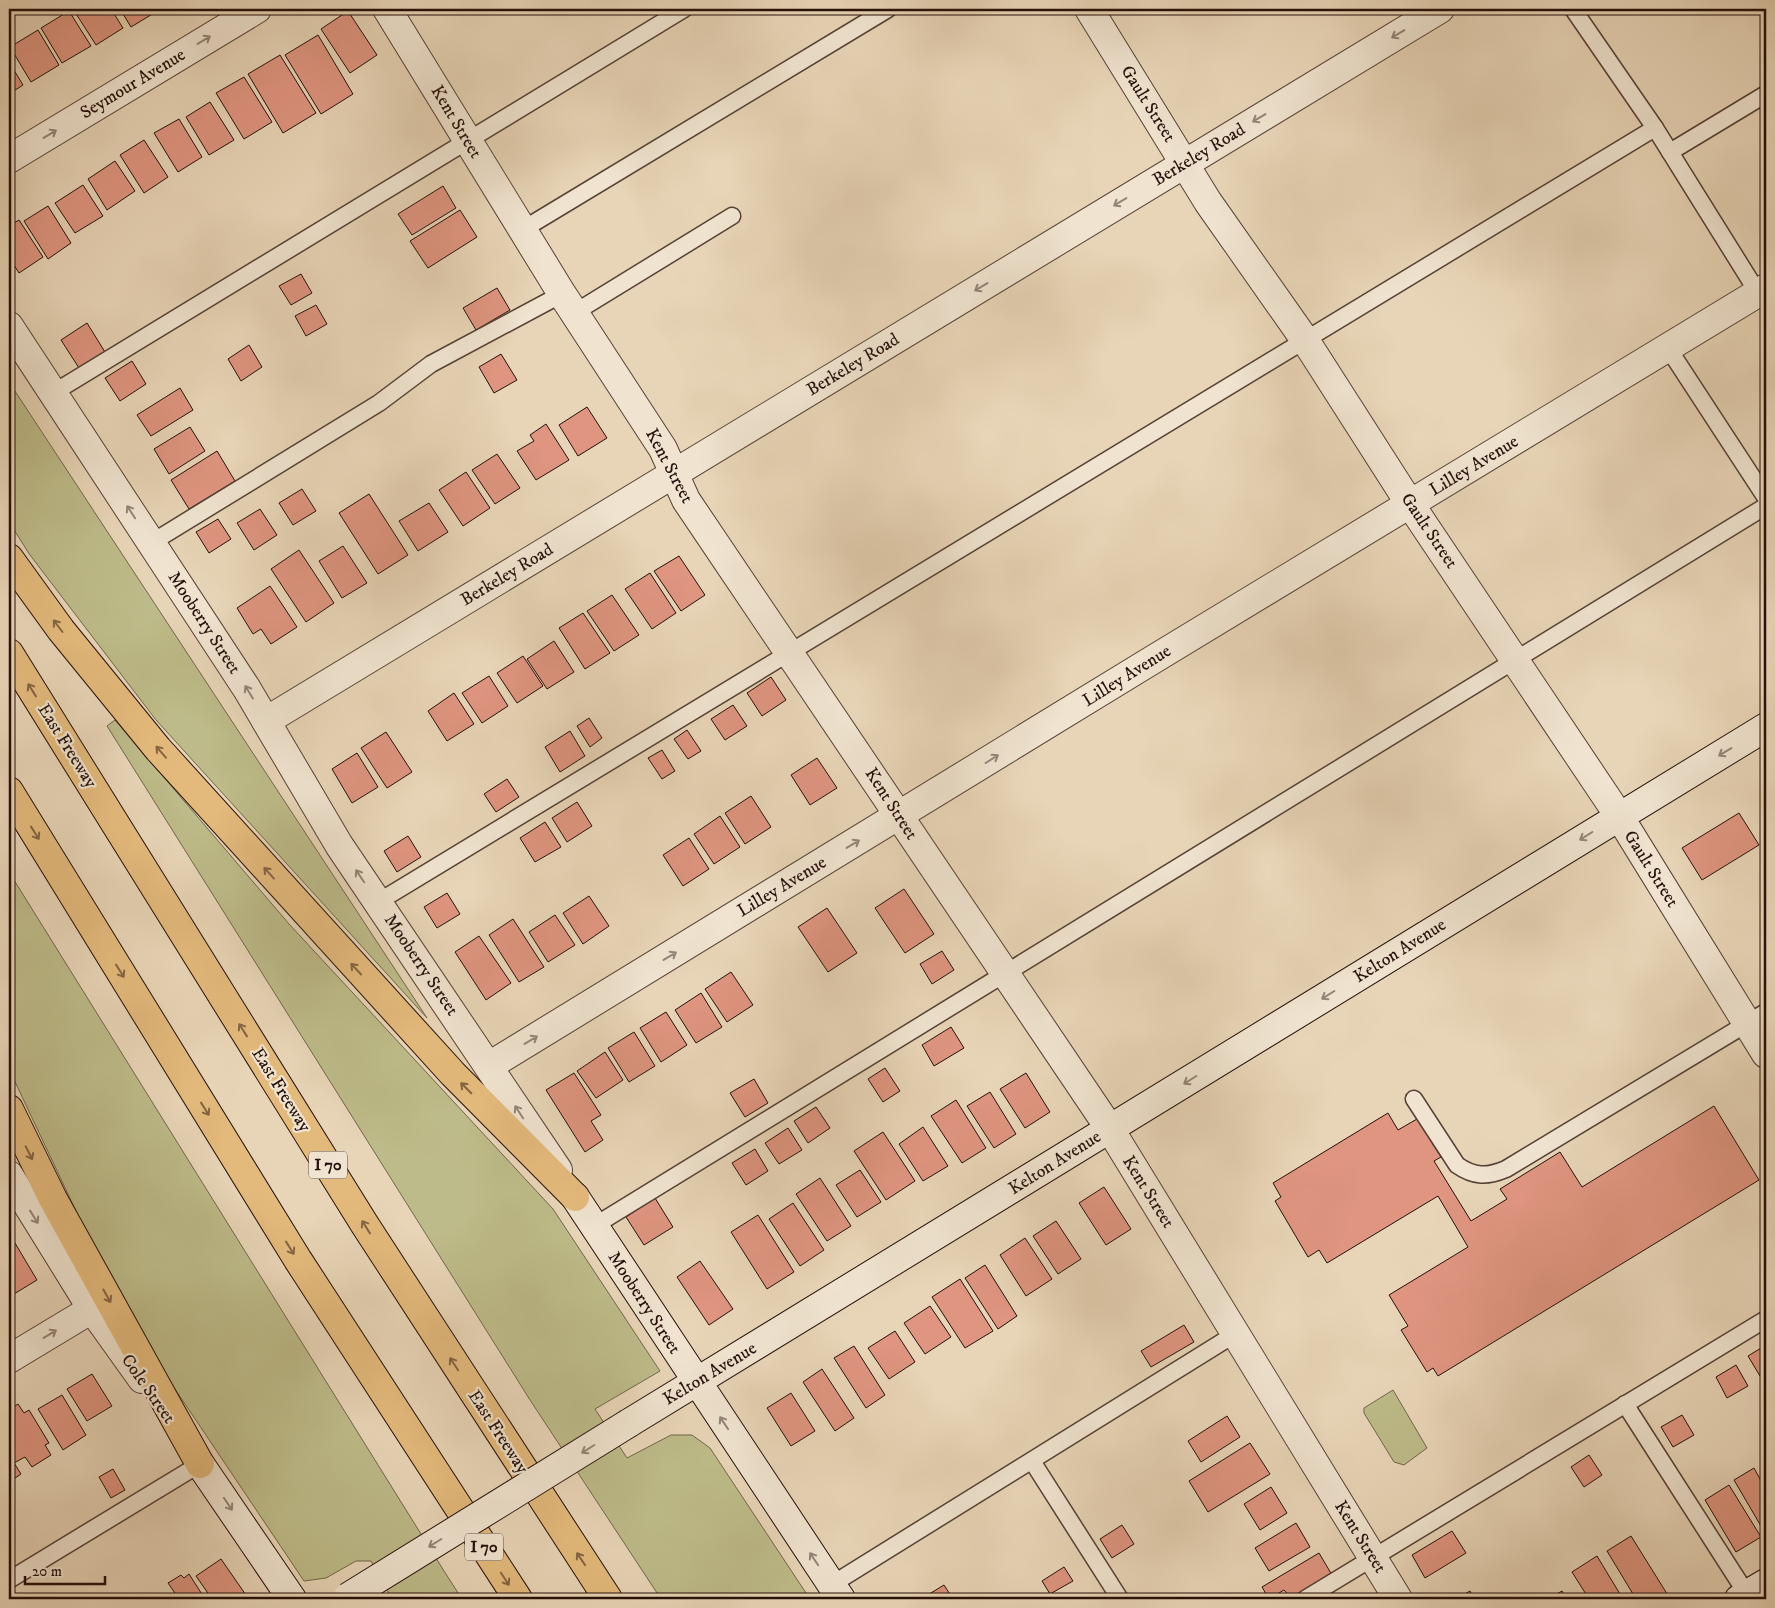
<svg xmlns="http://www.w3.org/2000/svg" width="1775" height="1608" viewBox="0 0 1775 1608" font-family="'IM FELL DW Pica',serif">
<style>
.green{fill:#bdbb89;stroke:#70664a}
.building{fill:#df9580;stroke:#24100a}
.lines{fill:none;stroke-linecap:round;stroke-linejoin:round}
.lane-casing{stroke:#554135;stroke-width:19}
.street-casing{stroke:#554135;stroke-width:30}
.secondary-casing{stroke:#24100a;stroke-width:30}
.highway-casing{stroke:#24100a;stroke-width:30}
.lane{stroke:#f0e4d0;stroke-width:16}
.street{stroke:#f0e4d0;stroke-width:28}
.secondary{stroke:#f0e4d0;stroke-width:28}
.highway{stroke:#e4ba7c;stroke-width:28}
.secondary-bridge-casing{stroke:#24100a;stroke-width:30;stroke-linecap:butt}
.secondary-bridge{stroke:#f0e4d0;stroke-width:28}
.oneway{stroke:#948577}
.oneway2{stroke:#846543}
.labels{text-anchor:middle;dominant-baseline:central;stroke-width:4.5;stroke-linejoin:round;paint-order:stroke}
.shield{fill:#f0e4d0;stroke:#615045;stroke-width:1}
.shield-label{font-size:16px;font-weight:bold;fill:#24100a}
.street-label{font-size:18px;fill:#24100a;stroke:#f0e4d0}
</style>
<rect width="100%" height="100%" fill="#e8d5b7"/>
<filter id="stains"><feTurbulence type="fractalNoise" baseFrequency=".004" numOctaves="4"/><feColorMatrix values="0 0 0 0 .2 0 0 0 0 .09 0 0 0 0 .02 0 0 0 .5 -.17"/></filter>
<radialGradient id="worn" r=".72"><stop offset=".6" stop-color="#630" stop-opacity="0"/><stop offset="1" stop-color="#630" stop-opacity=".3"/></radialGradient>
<g class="green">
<path d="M9,382L427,1018L156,720L30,555L9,522Z"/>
<path d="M115,720L289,924L553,1209L660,1371L595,1409L627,1458L671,1435H692L710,1448L810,1599H661L530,1400L107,726Z"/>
<path d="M9,872L444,1571L462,1599H392L371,1561H356L326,1578L304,1581L138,1334L84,1228L9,1069Z"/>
<path d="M1393,1390L1427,1448L1404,1465L1394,1462L1364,1413V1408Z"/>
</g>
<g class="building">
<path d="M73,9H111L123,28L96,45Z"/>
<path d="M120,9H158L159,10L131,27Z"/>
<path d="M69,11L91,46L62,63L41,28Z"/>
<path d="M348,11L377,55L350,73L321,29Z"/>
<path d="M38,30L59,65L31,82L10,47Z"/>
<path d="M318,35L353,94L321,114L285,55Z"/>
<path d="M280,55L316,113L283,133L248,74Z"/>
<path d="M9,62L23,85L9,94Z"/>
<path d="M244,77L272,122L244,139L216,93Z"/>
<path d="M210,102L234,140L209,155L186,117Z"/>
<path d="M179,119L202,157L178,172L154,133Z"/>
<path d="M144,140L168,177L144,193L120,155Z"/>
<path d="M115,161L135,191L107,210L88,179Z"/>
<path d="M83,185L103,216L75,233L55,203Z"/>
<path d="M443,186L456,208L412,235L398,214Z"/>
<path d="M48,206L71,243L48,259L24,221Z"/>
<path d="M460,210L477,237L428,268L410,241Z"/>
<path d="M19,220L43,257L19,273L9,257V226Z"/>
<path d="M301,274L312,293L291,305L279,286Z"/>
<path d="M497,288L510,310L476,330L463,308Z"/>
<path d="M316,305L327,324L306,336L295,316Z"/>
<path d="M87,323L105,352L79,368L61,340Z"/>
<path d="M249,345L262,367L241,381L228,359Z"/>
<path d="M501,354L517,380L494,393L479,367Z"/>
<path d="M132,361L146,384L120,401L105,378Z"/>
<path d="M180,388L193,410L151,436L137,415Z"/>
<path d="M587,407L607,438L578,456L559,425Z"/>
<path d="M546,424L569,460L536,480L517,451L534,441L530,435Z"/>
<path d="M190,427L205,451L169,474L154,449Z"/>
<path d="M217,451L235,481L189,509L171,480Z"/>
<path d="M497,454L520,488L495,504L472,470Z"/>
<path d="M466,472L490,508L463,526L439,490Z"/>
<path d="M302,489L316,511L293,525L279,503Z"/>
<path d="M369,494L408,555L378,574L339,513Z"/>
<path d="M429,503L448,532L418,551L399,521Z"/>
<path d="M260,509L277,535L254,550L237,523Z"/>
<path d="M218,519L231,539L209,553L196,532Z"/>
<path d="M343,546L367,583L342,598L319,561Z"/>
<path d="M299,550L334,603L306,622L271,569Z"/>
<path d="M679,556L705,595L681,611L654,571Z"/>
<path d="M650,573L676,613L652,629L625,589Z"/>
<path d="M270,586L297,627L271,644L261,629L253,634L237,608Z"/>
<path d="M612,595L639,635L614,651L587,611Z"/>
<path d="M583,613L610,653L585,669L559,628Z"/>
<path d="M554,641L574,672L547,689L527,659Z"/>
<path d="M523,656L543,686L517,703L497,673Z"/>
<path d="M489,676L508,706L482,723L462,693Z"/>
<path d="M771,677L786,700L762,716L747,693Z"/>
<path d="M454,693L474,724L447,741L428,711Z"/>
<path d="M733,705L747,726L725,740L711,719Z"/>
<path d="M589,718L602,738L590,747L577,726Z"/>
<path d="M687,730L701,751L688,759L674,739Z"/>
<path d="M570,731L585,756L560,772L545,747Z"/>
<path d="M386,732L412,772L387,788L361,748Z"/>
<path d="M662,750L675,771L662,779L648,758Z"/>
<path d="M357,753L378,787L352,803L332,769Z"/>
<path d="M817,758L837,788L810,805L791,775Z"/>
<path d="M507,779L519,797L496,812L484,794Z"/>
<path d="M751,796L771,827L745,844L725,813Z"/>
<path d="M577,802L592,826L567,842L552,818Z"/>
<path d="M1739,813L1759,845L1702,880L1682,848Z"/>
<path d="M720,816L740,847L714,864L694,834Z"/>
<path d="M545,822L561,847L535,862L520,838Z"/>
<path d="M408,836L421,857L397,872L384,851Z"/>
<path d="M689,838L709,869L683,886L663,855Z"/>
<path d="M904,889L934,934L905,953L875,908Z"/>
<path d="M447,893L460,914L437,928L424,907Z"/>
<path d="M589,896L609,926L583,944L563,913Z"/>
<path d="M827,908L857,953L828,972L798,927Z"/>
<path d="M555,915L575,945L548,962L529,932Z"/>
<path d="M513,919L544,967L519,982L489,935Z"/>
<path d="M479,936L511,983L486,1000L455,952Z"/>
<path d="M942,951L954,970L932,984L920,964Z"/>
<path d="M731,972L753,1005L727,1022L705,989Z"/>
<path d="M701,993L722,1027L696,1043L675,1010Z"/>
<path d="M666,1012L687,1045L661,1062L640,1028Z"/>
<path d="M951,1027L964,1048L934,1066L922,1045Z"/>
<path d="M634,1032L655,1066L629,1082L608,1048Z"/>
<path d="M605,1052L623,1080L596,1098L577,1071Z"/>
<path d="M885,1068L900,1091L883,1102L868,1079Z"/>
<path d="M574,1073L601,1115L591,1121L603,1140L585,1152L546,1090Z"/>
<path d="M1026,1073L1050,1112L1025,1128L1000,1089Z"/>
<path d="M754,1079L768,1103L745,1117L730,1093Z"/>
<path d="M990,1092L1016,1134L994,1148L967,1106Z"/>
<path d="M956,1100L986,1148L962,1163L931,1116Z"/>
<path d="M1714,1106L1759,1180L1438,1376L1433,1368L1427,1372L1401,1330L1408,1326L1389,1295L1468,1247L1438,1196L1327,1263L1319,1250L1308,1257L1275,1201L1281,1197L1273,1183L1388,1113L1398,1130L1417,1119L1441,1157L1434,1161L1471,1221L1507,1199L1500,1189L1560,1152L1582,1187Z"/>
<path d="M816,1107L830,1128L808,1143L794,1121Z"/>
<path d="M923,1127L948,1166L923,1181L899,1144Z"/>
<path d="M788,1128L802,1150L779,1164L765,1143Z"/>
<path d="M883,1132L915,1181L886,1200L854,1151Z"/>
<path d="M755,1149L768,1171L746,1185L732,1163Z"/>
<path d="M860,1170L881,1202L857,1217L836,1185Z"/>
<path d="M820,1178L851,1226L827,1241L796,1194Z"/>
<path d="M1104,1187L1131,1229L1106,1245L1079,1203Z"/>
<path d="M655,1198L673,1227L644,1245L626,1217Z"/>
<path d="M793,1203L824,1250L800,1266L769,1219Z"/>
<path d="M758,1215L794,1272L767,1289L731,1232Z"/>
<path d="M1056,1221L1081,1259L1058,1274L1033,1236Z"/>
<path d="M9,1233L37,1280L9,1297Z"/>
<path d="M1025,1238L1052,1279L1026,1296L1000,1255Z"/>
<path d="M700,1261L733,1309L709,1325L677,1277Z"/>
<path d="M985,1265L1017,1316L998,1329L965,1278Z"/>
<path d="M960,1279L993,1331L965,1348L932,1297Z"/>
<path d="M930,1306L951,1337L925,1354L904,1323Z"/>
<path d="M1184,1325L1194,1342L1151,1367L1141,1351Z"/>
<path d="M895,1331L915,1362L889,1379L868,1348Z"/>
<path d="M1766,1345V1373L1760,1376L1748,1356Z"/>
<path d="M854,1346L885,1395L866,1408L834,1358Z"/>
<path d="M1736,1365L1748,1386L1727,1398L1716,1377Z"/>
<path d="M822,1369L854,1418L835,1431L803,1382Z"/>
<path d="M92,1374L112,1406L87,1421L67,1389Z"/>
<path d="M791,1393L815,1431L791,1446L767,1408Z"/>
<path d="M62,1395L86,1435L63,1450L38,1409Z"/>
<path d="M18,1404L24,1413L29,1410L49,1443L45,1445L51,1455L32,1467L25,1457L14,1463L21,1474L9,1482V1410Z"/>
<path d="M1682,1415L1694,1435L1673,1447L1661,1427Z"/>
<path d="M1227,1416L1240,1437L1201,1462L1188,1441Z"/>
<path d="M1250,1443L1270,1474L1208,1512L1189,1481Z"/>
<path d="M1589,1455L1602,1475L1584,1487L1571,1467Z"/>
<path d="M1754,1468L1766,1490L1765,1533L1734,1480Z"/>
<path d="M113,1469L125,1490L111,1498L99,1477Z"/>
<path d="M1729,1485L1761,1537L1736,1552L1705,1500Z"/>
<path d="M1271,1487L1287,1513L1260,1530L1244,1504Z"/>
<path d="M1296,1523L1310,1547L1269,1571L1255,1548Z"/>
<path d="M1122,1525L1134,1544L1112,1558L1100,1539Z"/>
<path d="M1452,1531L1466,1553L1425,1578L1412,1555Z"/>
<path d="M1631,1536L1669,1597L1666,1599H1636L1607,1551Z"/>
<path d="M1319,1553L1332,1575L1292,1599L1284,1590L1269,1599L1262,1587Z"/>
<path d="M1597,1556L1623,1599H1589L1572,1572Z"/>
<path d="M221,1559L248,1598L246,1599H212L196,1576Z"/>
<path d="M1064,1567L1073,1581L1050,1594L1042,1581Z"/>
<path d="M189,1574L205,1599H179L168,1583L181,1575L184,1578Z"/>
<path d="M944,1585L953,1599H921Z"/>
<path d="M1470,1591L1474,1599H1456Z"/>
<path d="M1562,1591L1567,1599H1548Z"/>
</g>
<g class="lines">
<defs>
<g id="lane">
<path d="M1655,128L1758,293"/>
<path d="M1670,152L1766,94"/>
<path d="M522,230L888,9"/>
<path d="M574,313L732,216"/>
<path d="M1668,348L1766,498"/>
<path d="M53,393L684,9"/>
<path d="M151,543L379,403L431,364L562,294"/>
<path d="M378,902L1655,128L1573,9"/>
<path d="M1414,1099L1457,1165C1474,1177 1487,1177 1506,1169L1766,1012"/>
<path d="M594,1226L1766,506"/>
<path d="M1625,1404L1750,1599"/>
<path d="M1032,1461L1120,1599"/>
<path d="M9,1580L200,1464"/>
<path d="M831,1585L1235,1334"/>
<path d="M1305,1599L1766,1319"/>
</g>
<g id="street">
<path d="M387,9L562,294L663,449L686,500L1110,1129L1398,1599"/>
<path d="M1089,9L1208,202L1305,340L1410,504L1619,816L1766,1054"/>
<path d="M9,159L257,9"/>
<path d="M9,326L247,689L339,845L558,1170"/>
<path d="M266,721L1440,9"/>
<path d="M489,1066L1154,659L1766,288"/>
<path d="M9,1175L92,1309L142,1379"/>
<path d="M9,1359L92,1309"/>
</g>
<g id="secondary">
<path d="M575,1197L841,1599"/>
<path d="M629,1423L1766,727"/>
<path d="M200,1464L292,1599"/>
<path d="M1739,1599L1766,1583"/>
</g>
<g id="highway">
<path d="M9,558L61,630L158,749L453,1074L575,1197"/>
<path d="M9,653L365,1225L608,1599"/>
<path d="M9,791L298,1260L518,1599"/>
<path d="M9,1109L53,1199L200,1464"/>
</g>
</defs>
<use href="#lane" class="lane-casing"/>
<use href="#street" class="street-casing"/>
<use href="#secondary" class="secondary-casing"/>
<use href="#highway" class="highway-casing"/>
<use href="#lane" class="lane"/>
<use href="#street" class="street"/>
<use href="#secondary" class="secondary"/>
<use href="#highway" class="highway"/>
<defs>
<path id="secondary-bridge" d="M348,1597L629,1423"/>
</defs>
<use href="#secondary-bridge" class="secondary-bridge-casing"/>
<use href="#secondary-bridge" class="secondary-bridge"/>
</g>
<defs><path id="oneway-shaft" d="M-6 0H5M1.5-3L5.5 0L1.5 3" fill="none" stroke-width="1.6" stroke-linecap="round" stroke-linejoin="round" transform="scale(1.25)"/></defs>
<g class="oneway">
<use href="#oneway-shaft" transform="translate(1398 34) rotate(149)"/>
<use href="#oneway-shaft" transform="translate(204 40) rotate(-31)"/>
<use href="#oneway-shaft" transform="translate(1259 118) rotate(149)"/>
<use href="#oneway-shaft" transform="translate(50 134) rotate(-31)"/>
<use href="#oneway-shaft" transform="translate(1120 202) rotate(149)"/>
<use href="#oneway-shaft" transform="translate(981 287) rotate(149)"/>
<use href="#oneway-shaft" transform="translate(131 512) rotate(-123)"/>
<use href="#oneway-shaft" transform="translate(249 692) rotate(-121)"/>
<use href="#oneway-shaft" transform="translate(1725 752) rotate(149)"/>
<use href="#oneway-shaft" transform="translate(992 759) rotate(-32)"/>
<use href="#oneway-shaft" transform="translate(1586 836) rotate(148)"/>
<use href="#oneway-shaft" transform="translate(853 844) rotate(-31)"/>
<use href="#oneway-shaft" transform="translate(360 876) rotate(-124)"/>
<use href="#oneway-shaft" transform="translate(670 956) rotate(-31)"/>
<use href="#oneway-shaft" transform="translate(1328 995) rotate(148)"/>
<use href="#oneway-shaft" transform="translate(531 1040) rotate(-31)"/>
<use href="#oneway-shaft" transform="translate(1190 1080) rotate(148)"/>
<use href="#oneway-shaft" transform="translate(519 1112) rotate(-123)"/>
<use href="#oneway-shaft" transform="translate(34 1217) rotate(58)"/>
<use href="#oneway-shaft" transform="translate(50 1334) rotate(-31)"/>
<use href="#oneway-shaft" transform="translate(724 1423) rotate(-124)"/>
<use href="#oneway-shaft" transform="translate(588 1449) rotate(148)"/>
<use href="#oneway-shaft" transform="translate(228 1504) rotate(56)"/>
<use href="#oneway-shaft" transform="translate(435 1543) rotate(148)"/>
<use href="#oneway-shaft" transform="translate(814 1559) rotate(-124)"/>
</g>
<g class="oneway2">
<use href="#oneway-shaft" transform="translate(58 626) rotate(-127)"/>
<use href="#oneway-shaft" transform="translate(32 690) rotate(-122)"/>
<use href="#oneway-shaft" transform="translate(161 752) rotate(-131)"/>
<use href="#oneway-shaft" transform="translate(35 833) rotate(58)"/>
<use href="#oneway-shaft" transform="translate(269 873) rotate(-132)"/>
<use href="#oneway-shaft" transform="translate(356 969) rotate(-133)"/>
<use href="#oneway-shaft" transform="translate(120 971) rotate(58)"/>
<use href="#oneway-shaft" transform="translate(243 1030) rotate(-122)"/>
<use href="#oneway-shaft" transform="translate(466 1088) rotate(-135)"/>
<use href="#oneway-shaft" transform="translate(205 1109) rotate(58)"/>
<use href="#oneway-shaft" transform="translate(29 1153) rotate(63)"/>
<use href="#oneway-shaft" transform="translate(366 1227) rotate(-122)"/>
<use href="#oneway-shaft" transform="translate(290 1248) rotate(58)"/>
<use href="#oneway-shaft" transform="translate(107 1296) rotate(61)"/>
<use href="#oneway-shaft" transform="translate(454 1364) rotate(-123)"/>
<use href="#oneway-shaft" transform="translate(581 1559) rotate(-124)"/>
<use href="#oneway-shaft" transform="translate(505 1579) rotate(57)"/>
</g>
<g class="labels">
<g class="shield">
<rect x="309" y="1151.5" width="38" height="27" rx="4"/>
<rect x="465" y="1533.5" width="38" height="27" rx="4"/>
</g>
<g class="shield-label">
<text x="328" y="1165">I 70</text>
<text x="484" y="1547">I 70</text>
</g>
<g class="street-label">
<text transform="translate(133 84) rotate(-31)">Seymour Avenue</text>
<text transform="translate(1148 104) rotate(58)">Gault Street</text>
<text transform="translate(456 122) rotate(59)">Kent Street</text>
<text transform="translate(1199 155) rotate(-31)">Berkeley Road</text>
<text transform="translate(853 365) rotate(-31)">Berkeley Road</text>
<text transform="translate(669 466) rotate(62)">Kent Street</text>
<text transform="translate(1474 466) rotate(-31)">Lilley Avenue</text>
<text transform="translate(1429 531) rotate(56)">Gault Street</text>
<text transform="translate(507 575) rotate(-31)">Berkeley Road</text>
<text transform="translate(204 623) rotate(57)">Mooberry Street</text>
<text transform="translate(1127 676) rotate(-32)">Lilley Avenue</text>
<text transform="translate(67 746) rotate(58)">East Freeway</text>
<text transform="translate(891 804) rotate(57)">Kent Street</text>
<text transform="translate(1651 869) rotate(58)">Gault Street</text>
<text transform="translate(782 887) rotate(-31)">Lilley Avenue</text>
<text transform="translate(1400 951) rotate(-32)">Kelton Avenue</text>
<text transform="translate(421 965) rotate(56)">Mooberry Street</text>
<text transform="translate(281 1090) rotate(58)">East Freeway</text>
<text transform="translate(1055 1163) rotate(-32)">Kelton Avenue</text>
<text transform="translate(1148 1192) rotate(58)">Kent Street</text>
<text transform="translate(644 1303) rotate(57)">Mooberry Street</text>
<text transform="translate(710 1374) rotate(-31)">Kelton Avenue</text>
<text transform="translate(148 1389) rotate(55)">Cole Street</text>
<text transform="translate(498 1432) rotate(57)">East Freeway</text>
<text transform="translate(1360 1537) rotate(58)">Kent Street</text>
</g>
</g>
<rect width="1775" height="1608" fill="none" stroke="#e8d5b7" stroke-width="30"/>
<rect x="10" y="10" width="1755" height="1588" fill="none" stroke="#24100a" stroke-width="2.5"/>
<rect x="15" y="15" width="1745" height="1578" fill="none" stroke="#24100a"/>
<path d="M25 1576v8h80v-8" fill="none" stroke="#24100a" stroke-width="2.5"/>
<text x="32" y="1576" font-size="15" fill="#24100a" stroke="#f0e4d0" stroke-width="4" paint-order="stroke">20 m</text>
<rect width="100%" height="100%" filter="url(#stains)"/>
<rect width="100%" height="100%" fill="url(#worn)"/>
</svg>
